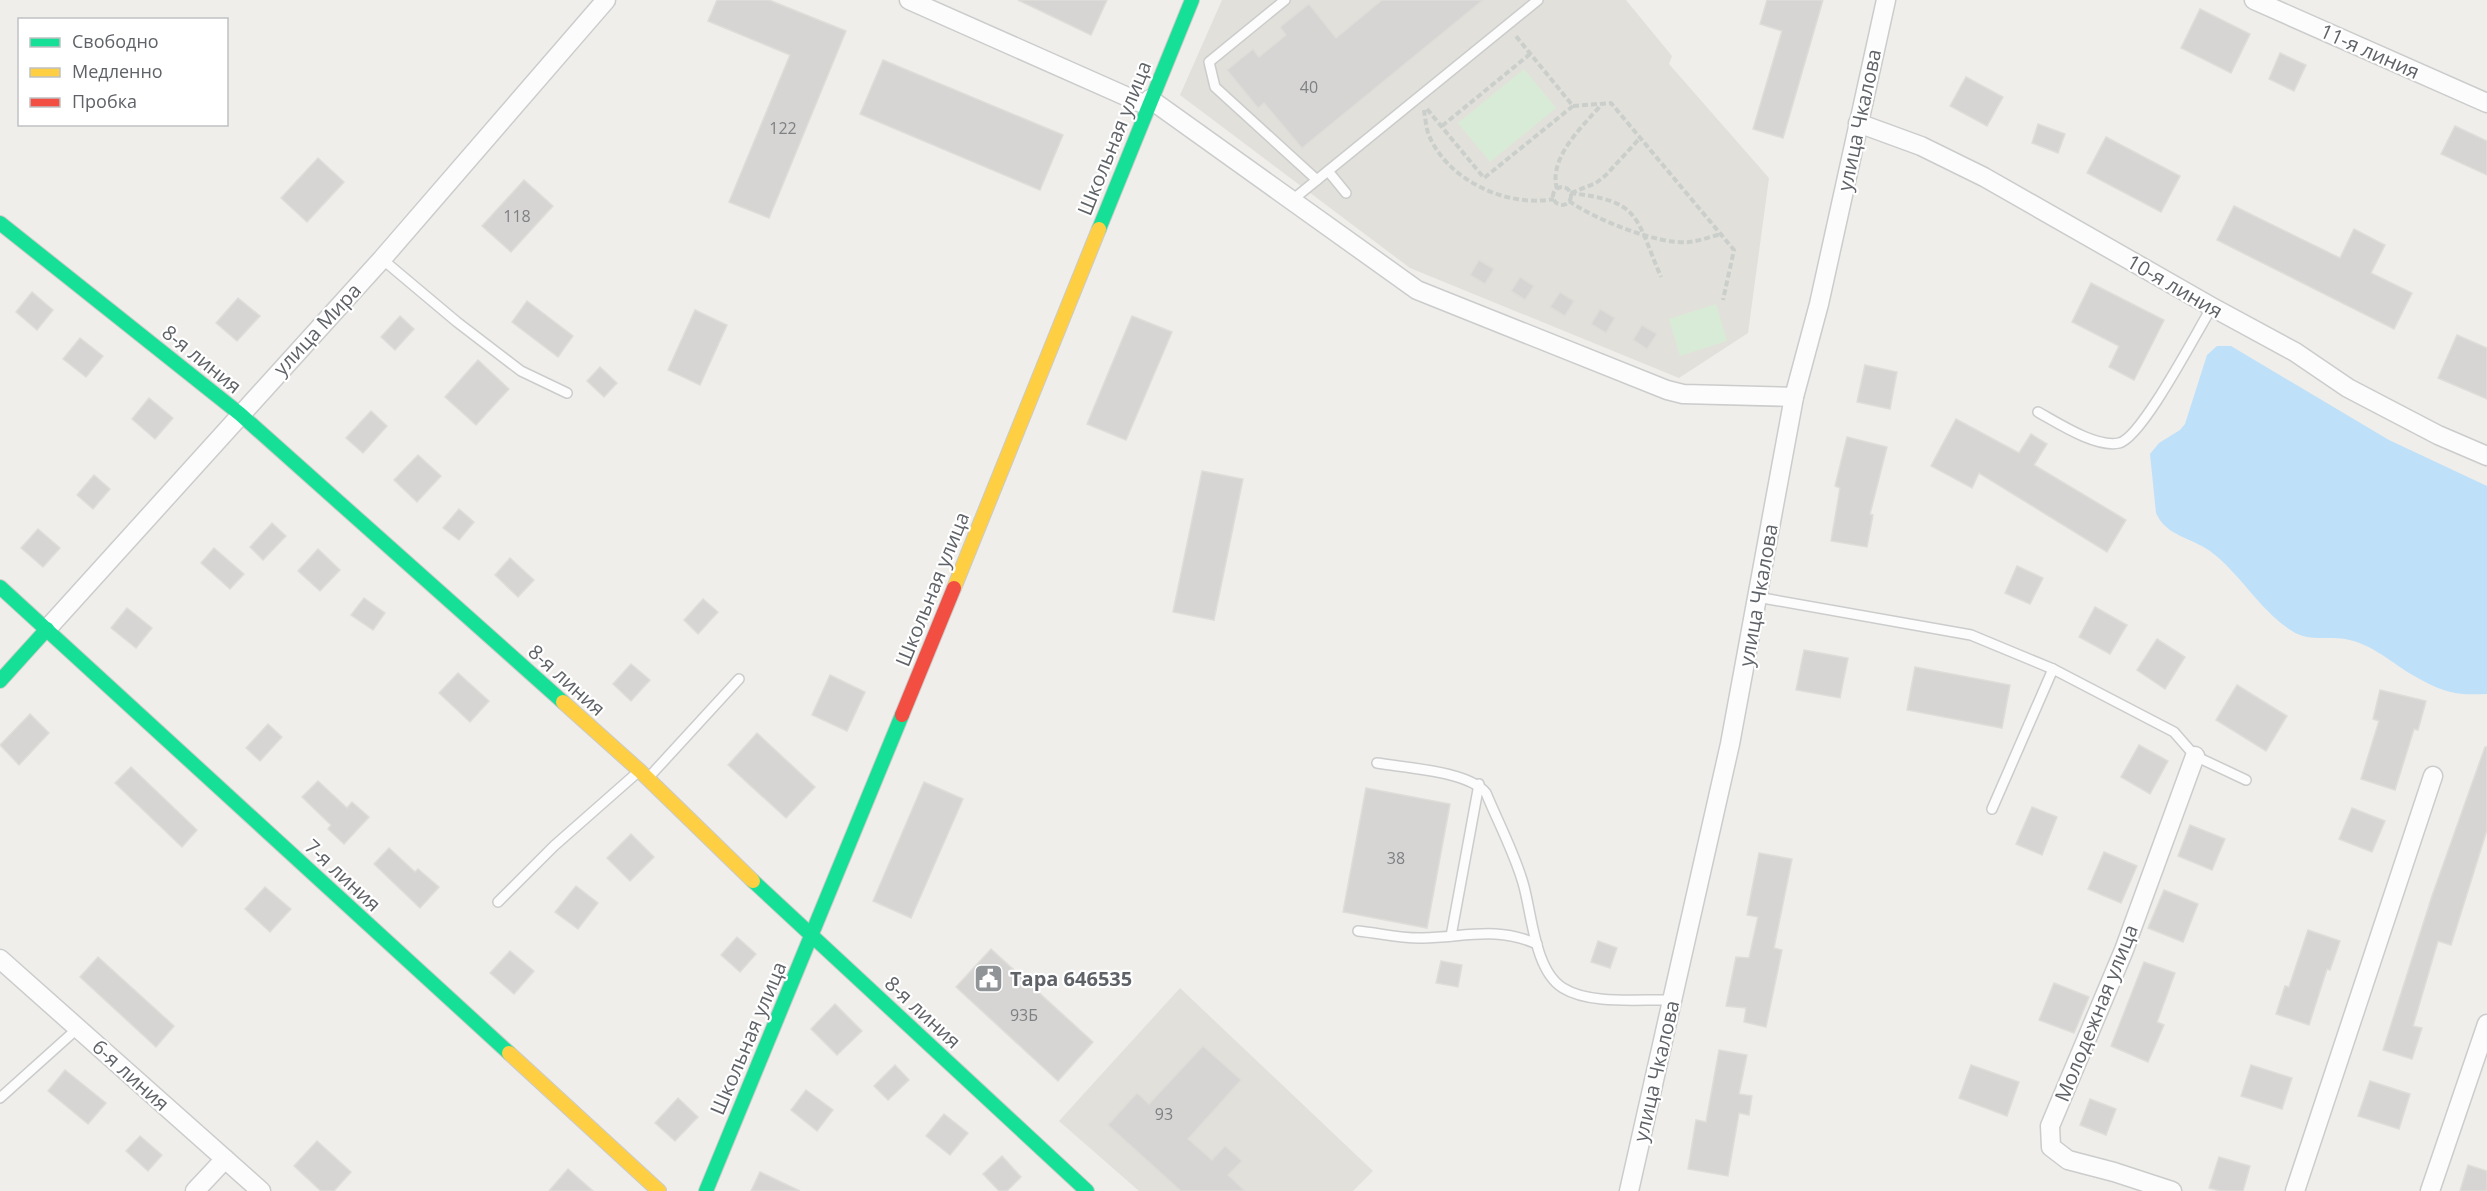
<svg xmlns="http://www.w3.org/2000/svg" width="2487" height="1191" viewBox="0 0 2487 1191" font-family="'Open Sans',sans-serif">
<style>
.education{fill:#e2e0da}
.green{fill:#d8ebd6}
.water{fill:#bfe0f9}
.building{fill:#d6d5d3;stroke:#deddd9;stroke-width:1.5}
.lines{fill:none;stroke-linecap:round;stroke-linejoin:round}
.lane-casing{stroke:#cbcccc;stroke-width:12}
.street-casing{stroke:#cbcccc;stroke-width:21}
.fast-casing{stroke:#cacacb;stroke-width:16}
.slow-casing{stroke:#cacacb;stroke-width:16}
.jam-casing{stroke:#cacacb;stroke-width:16}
.path{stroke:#cacfcc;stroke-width:4;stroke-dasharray:6 3;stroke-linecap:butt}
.lane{stroke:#fdfcfc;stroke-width:9}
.street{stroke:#fdfcfc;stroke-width:18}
.fast{stroke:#16e098;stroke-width:14}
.slow{stroke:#ffcf43;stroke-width:14}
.jam{stroke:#f24e42;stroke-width:14}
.labels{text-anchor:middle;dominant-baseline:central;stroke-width:4.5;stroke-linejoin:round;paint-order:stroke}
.number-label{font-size:16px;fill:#7e8184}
.street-label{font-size:20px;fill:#5f6368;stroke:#fff}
.poi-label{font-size:20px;font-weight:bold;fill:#5f6368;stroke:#fff;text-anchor:start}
</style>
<rect width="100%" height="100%" fill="#efeeea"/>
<g class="education">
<path d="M1222,0H1626L1672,56L1669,64L1769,178L1748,333L1679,378L1410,268L1180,95Z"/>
<path d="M1180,988L1373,1171L1353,1191H1139L1059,1121Z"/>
</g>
<g class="green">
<path d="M1524,69L1556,108L1490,162L1458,123Z"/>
<path d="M1716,304L1727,341L1680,356L1669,319Z"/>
</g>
<path class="water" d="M2217,346H2231L2389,440L2487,486V694C2477,694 2465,695 2455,693C2441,691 2421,680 2409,673C2389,660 2369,643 2345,639C2326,636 2309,642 2292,631C2259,610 2241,574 2210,551C2192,538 2166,536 2156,513L2150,454L2159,443L2180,430L2185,424L2207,355Z"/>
<g class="building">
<path d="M717,0H769L846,31L769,218L729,202L790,55L708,21Z"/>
<path d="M1018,0H1107L1091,35Z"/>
<path d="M1382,0H1483L1302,148L1264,103L1258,108L1227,70L1253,49L1259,57L1286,35L1280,27L1309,4L1336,38Z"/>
<path d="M1767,0H1823L1783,138L1753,129L1782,31L1760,24Z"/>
<path d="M2200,9L2250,34L2231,73L2181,48Z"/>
<path d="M2280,53L2306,65L2294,91L2269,79Z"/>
<path d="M883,60L1063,135L1040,190L860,114Z"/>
<path d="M1966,77L2003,97L1987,126L1950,106Z"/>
<path d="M2038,124L2065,134L2058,153L2032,143Z"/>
<path d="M2455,126L2487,141V175L2441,154Z"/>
<path d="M2106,137L2180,176L2161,212L2087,173Z"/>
<path d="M318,158L344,182L307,222L281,198Z"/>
<path d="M524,180L553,206L511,252L482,226Z"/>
<path d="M2234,206L2340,258L2354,229L2385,245L2371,273L2412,293L2394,329L2217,240Z"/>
<path d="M1479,260L1494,269L1485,284L1470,275Z"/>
<path d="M1520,277L1534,286L1525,300L1511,291Z"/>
<path d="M2091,283L2164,320L2134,380L2109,367L2119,346L2072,322Z"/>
<path d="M32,292L53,310L37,330L16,312Z"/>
<path d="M1560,292L1574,301L1565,316L1550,307Z"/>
<path d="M238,298L260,316L237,341L216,323Z"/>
<path d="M527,301L573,336L558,357L512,322Z"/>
<path d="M1600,309L1615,318L1606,333L1591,324Z"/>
<path d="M695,310L727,325L700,385L668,370Z"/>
<path d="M400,316L414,329L395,350L381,337Z"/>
<path d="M1132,316L1172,332L1126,440L1087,424Z"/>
<path d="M1642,325L1657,334L1647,349L1633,340Z"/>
<path d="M2457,335L2487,348V399L2438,378Z"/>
<path d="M80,338L103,356L86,377L63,359Z"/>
<path d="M478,360L509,389L476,425L445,397Z"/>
<path d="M1865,365L1897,372L1890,409L1857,402Z"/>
<path d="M600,367L617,383L604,397L587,381Z"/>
<path d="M149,398L173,418L155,439L132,419Z"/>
<path d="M371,411L387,426L363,453L346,438Z"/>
<path d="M1956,419L2019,453L2031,434L2047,444L2034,465L2126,520L2107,552L1979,473L1972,488L1931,466Z"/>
<path d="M1847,437L1887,447L1870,514L1873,515L1867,547L1831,541L1840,488L1835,486Z"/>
<path d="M418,455L441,476L417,502L394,480Z"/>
<path d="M1202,471L1243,479L1214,620L1173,612Z"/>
<path d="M94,475L110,489L93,509L77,495Z"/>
<path d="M459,509L474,522L459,540L443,528Z"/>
<path d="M272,523L286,536L263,560L250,547Z"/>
<path d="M38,529L60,548L43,567L21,548Z"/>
<path d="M214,548L244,574L230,589L201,563Z"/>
<path d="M318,549L340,570L320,591L298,571Z"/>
<path d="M510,558L534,580L518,597L495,575Z"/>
<path d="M2017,566L2043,578L2030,604L2005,593Z"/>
<path d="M364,598L385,613L373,630L351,615Z"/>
<path d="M703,599L718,612L698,634L684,620Z"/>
<path d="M2095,607L2127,625L2110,654L2079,637Z"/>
<path d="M127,608L152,628L136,648L111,628Z"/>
<path d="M2157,639L2185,657L2165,689L2137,670Z"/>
<path d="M1804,650L1848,658L1840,698L1796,690Z"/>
<path d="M631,664L650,680L631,701L613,684Z"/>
<path d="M1915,667L2010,685L2002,728L1907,710Z"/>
<path d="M458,673L489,701L470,722L439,693Z"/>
<path d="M830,675L865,692L847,731L812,715Z"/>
<path d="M2237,685L2287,716L2266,751L2216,720Z"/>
<path d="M2380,690L2426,701L2418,730L2414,729L2395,790L2361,779L2379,721L2373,719Z"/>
<path d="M30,714L49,733L19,765L0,745Z"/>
<path d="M268,724L282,737L260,761L246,748Z"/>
<path d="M757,733L815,787L786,818L728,765Z"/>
<path d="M2139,745L2168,761L2150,794L2121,777Z"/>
<path d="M2485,747H2487V830L2451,945L2438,941L2413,1026L2422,1028L2412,1059L2383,1050L2432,896Z"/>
<path d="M131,767L197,830L182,847L115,783Z"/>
<path d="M318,781L347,808L352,802L369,817L344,844L328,829L331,825L302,797Z"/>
<path d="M924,782L963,799L911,918L873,901Z"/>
<path d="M1366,788L1450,804L1427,928L1343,912Z"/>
<path d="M2032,807L2057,817L2042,855L2016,844Z"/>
<path d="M2352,808L2385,821L2372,852L2339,839Z"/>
<path d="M2190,825L2225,839L2212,870L2178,856Z"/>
<path d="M631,834L654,857L630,881L607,858Z"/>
<path d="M389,848L415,872L418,869L439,887L420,908L374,864Z"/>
<path d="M2104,852L2137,866L2121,903L2088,889Z"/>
<path d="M1759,853L1792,859L1774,948L1782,950L1766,1027L1744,1022L1746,1008L1726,1006L1736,957L1749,958L1758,917L1747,915Z"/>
<path d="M576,886L598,903L578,929L555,912Z"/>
<path d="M265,887L291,909L270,932L245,909Z"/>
<path d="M2164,890L2198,904L2183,942L2148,928Z"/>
<path d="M2308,930L2340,941L2330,970L2327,969L2309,1025L2276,1014L2285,986L2289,987Z"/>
<path d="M737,937L756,954L740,972L721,955Z"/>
<path d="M1598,941L1617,948L1610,968L1591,962Z"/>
<path d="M991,949L1093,1042L1058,1081L956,987Z"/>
<path d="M510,951L534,971L514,994L490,973Z"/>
<path d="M98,957L174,1026L156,1047L80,977Z"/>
<path d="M1441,961L1462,965L1458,987L1436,983Z"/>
<path d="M2144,962L2175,973L2157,1022L2164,1025L2148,1062L2111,1046Z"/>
<path d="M2054,983L2089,997L2074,1033L2039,1020Z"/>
<path d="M835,1004L862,1031L837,1055L811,1029Z"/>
<path d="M1203,1046L1241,1080L1188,1139L1212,1160L1225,1146L1242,1161L1228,1175L1245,1191H1181L1108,1125L1137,1093L1149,1104Z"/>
<path d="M1719,1050L1747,1055L1739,1094L1752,1096L1749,1115L1739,1113L1728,1176L1688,1169L1696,1120L1706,1122Z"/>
<path d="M895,1065L909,1080L888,1100L874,1086Z"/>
<path d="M1971,1065L2019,1082L2007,1116L1959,1098Z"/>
<path d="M2251,1065L2292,1078L2282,1109L2241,1096Z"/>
<path d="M65,1070L106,1103L88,1124L48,1091Z"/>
<path d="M2370,1081L2410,1094L2399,1129L2358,1116Z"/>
<path d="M806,1090L833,1110L817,1131L791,1110Z"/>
<path d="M678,1098L698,1117L675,1141L655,1123Z"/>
<path d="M2090,1099L2116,1109L2106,1135L2080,1125Z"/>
<path d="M944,1114L968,1133L950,1155L926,1136Z"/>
<path d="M140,1136L162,1155L148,1171L126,1151Z"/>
<path d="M317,1141L351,1172L334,1191H321L294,1166Z"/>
<path d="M1002,1156L1021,1177L1007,1191H999L983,1174Z"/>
<path d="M2219,1157L2250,1166L2243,1191H2220L2209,1188Z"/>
<path d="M2468,1165L2487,1171V1191H2460Z"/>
<path d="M568,1169L593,1191H549Z"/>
<path d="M760,1172L800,1191H751Z"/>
</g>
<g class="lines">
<defs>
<g id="lane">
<path d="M1285,0L1209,62L1215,87L1317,180"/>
<path d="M1328,171L1346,193"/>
<path d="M1291,201L1538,0"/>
<path d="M382,259L457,322L521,371L567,393"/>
<path d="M2038,412C2058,423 2096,448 2119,443C2142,438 2197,331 2212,307"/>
<path d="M1757,597L1971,635L2053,669L2174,732L2195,756L2246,780"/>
<path d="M1377,763C1406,768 1468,771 1486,793C1498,822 1514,852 1523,883C1532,913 1534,970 1563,988C1590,1005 1640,999 1672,1000"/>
<path d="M650,776L739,679"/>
<path d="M1992,809L2053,669"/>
<path d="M498,902L554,846L638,772"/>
<path d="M1358,931C1379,933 1402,939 1423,938C1466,937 1496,926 1537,944"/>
<path d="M1451,936L1479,784"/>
<path d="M0,1098L78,1028"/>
</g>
<g id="street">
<path d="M909,0L1148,106"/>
<path d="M2254,0L2487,103"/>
<path d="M1150,99L1417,290L1667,390L1683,394L1794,397"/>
<path d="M1858,123L1921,146L1984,177L2212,307L2295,352L2348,388L2438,435L2487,456"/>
<path d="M47,629L382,259L606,0"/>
<path d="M0,959L261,1191"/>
<path d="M195,1191L225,1159"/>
<path d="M1629,1191L1730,744L1794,397L1819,304L1886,0"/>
<path d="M2172,1191L2114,1172L2068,1160L2051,1147L2050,1126L2124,950L2195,756"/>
<path d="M2295,1191L2433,776"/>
<path d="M2430,1191L2487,1024"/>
</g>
<g id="fast">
<path d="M0,223L240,414L563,702"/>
<path d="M1099,229L1192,0"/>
<path d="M0,587L509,1053"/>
<path d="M0,681L47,629"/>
<path d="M753,881L1087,1191"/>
<path d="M706,1191L902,715"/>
</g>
<g id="slow">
<path d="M954,588L1099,229"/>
<path d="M563,702L640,771L753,881"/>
<path d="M509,1053L659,1191"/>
</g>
<path id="jam" d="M902,715L954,588"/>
</defs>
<use href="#lane" class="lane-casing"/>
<use href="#street" class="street-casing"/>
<use href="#fast" class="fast-casing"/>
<use href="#slow" class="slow-casing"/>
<use href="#jam" class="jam-casing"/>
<g class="path">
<path d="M1573,106L1611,103L1734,250L1723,300"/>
<path d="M1427,109L1484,178L1573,106L1515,35"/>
<path d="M1424,110C1425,117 1426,126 1428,133C1446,180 1507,208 1554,199"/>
<path d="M1442,126L1530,54"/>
<circle cx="1562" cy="196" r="9"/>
<path d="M1557,189C1548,158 1582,127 1602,104"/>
<path d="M1570,193C1642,201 1635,217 1661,277"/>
<path d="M1571,193L1596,183L1606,175L1640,138"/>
<path d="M1569,201C1594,219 1658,245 1689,242C1699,241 1710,237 1721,234"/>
</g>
<use href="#lane" class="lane"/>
<use href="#street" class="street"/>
<use href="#fast" class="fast"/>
<use href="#slow" class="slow"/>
<use href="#jam" class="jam"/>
</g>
<defs>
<symbol id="civic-square" viewBox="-11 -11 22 22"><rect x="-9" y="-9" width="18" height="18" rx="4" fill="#919496" stroke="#fff"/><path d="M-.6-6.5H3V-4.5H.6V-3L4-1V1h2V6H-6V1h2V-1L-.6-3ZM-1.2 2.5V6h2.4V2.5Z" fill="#fff"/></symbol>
</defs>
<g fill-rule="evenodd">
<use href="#civic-square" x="972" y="962" width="33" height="33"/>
</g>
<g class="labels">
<g class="number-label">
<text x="1309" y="87">40</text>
<text x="783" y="128">122</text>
<text x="517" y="216">118</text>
<text x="1396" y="858">38</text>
<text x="1024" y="1015">93Б</text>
<text x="1164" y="1114">93</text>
</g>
<g class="street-label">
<text transform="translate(2370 51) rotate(24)">11-я линия</text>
<text transform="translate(1859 120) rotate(-78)">улица Чкалова</text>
<text transform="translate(1114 138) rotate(-68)">Школьная улица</text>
<text transform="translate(2175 286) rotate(30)">10-я линия</text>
<text transform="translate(317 329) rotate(-47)">улица Мира</text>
<text transform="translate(202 359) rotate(39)">8-я линия</text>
<text transform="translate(932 589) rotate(-68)">Школьная улица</text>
<text transform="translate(1758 595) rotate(-80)">улица Чкалова</text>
<text transform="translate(567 680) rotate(42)">8-я линия</text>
<text transform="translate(343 875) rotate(43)">7-я линия</text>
<text transform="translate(923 1012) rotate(43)">8-я линия</text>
<text transform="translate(2096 1013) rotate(-68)">Молодежная улица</text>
<text transform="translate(748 1038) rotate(-67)">Школьная улица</text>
<text transform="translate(1656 1071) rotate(-77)">улица Чкалова</text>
<text transform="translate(131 1075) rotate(42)">6-я линия</text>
</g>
<g class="poi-label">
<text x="1010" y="978">Тара 646535</text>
</g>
</g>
<rect x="18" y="18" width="210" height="108" fill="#ffffff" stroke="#bfc1c3" stroke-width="1.5"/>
<rect x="30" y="38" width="30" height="9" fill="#16e098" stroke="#bfc1c3" stroke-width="1.5"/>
<text x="72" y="48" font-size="18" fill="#5f6368">Свободно</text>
<rect x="30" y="68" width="30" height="9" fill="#ffcf43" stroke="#bfc1c3" stroke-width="1.5"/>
<text x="72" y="78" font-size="18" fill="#5f6368">Медленно</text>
<rect x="30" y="98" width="30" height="9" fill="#f24e42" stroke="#bfc1c3" stroke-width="1.5"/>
<text x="72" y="108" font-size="18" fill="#5f6368">Пробка</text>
</svg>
